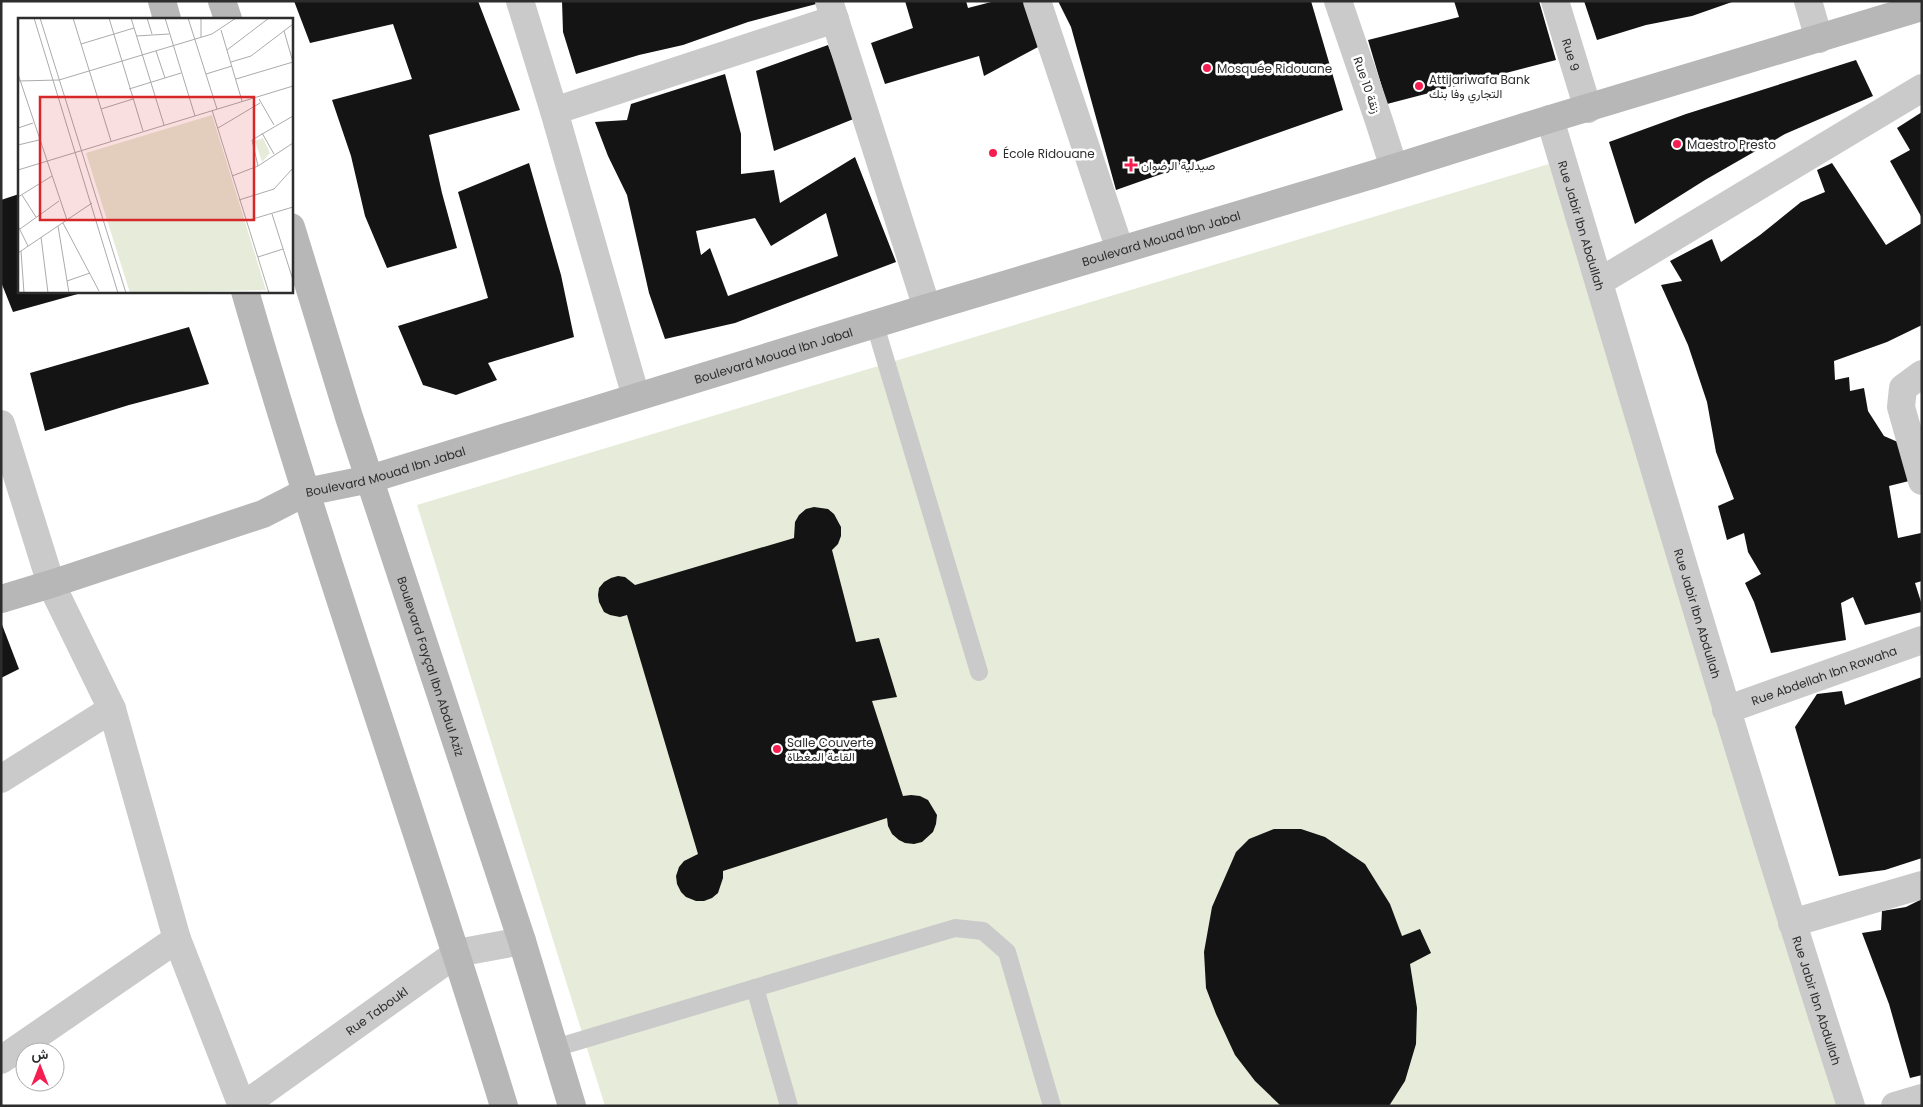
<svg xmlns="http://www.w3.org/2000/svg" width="1923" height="1107" viewBox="0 0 1923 1107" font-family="Poppins,Vazirmatn,sans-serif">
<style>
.green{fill:#e6ecd9}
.building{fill:#141414;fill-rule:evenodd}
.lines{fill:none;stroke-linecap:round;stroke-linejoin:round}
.service{stroke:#cacaca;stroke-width:18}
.minor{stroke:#cacaca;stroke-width:28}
.tertiary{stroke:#cacaca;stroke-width:28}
.secondary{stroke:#b7b7b7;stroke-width:28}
.poi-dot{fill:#f61d50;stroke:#fff;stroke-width:2}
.labels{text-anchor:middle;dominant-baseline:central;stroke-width:5;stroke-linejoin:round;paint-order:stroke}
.street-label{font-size:12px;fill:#2d2d2d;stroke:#fff}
.poi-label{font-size:12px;fill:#2d2d2d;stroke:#fff;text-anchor:start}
.inset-road{fill:none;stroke:#ababab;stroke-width:1}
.view{fill:#d62828;fill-opacity:0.15;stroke:#d62828;stroke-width:2.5}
.inset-edge{fill:none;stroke:#2d2d2d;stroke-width:2.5}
</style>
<rect width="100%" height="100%" fill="#fff"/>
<path class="green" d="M1549,164L1840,1106H605L417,505Z"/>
<g class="building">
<path d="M294,1H478L520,110L429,135L442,193L457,248L387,268L365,216L351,156L332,100L412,79L393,24L310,43Z"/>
<path d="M562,1H819L820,3L748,22L683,45L639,55L576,74L563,32Z"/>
<path d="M905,1H966L968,8L995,1H1028L1038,47L984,76L979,56L885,84L871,43L913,28Z"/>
<path d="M1058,1H1311L1343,110L1116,190L1071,27Z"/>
<path d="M1454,1H1539L1556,60L1387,104L1368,40L1459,17Z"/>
<path d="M1584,1H1732V2L1692,16L1646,25L1597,40Z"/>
<path d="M828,45L856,118L774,151L756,71Z"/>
<path d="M1856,60L1873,96L1785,134L1705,180L1635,224L1609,142L1686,114Z"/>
<path d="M725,74L741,134V174L774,170L780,203L855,157L896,262L735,323L665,339L649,293L627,195L608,156L595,122L627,120L631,104ZM826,213L838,256L728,296L710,248L701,255L696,231L755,218L771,246Z"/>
<path d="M1922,112V218L1890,161L1910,150L1897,128Z"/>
<path d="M529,163L561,275L574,337L488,363L497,380L456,395L423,385L398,326L488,298L458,192Z"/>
<path d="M1832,163L1886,245L1922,223V325L1887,342L1834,361L1835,380L1849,377L1850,391L1864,388L1868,411L1884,436L1900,443L1909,481L1889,486L1898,538L1921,533L1922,535V581L1915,583L1922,605V612L1865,625L1853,597L1841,603L1846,640L1771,653L1754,602L1745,583L1761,574L1748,552L1744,533L1727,540L1718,506L1734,499L1716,452L1707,402L1688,345L1661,285L1682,281L1670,261L1712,239L1721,262L1760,235L1801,202L1825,192L1817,170Z"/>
<path d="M19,194V291L85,292L13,312L1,282V200Z"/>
<path d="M189,327L209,384L129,405L45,431L30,373Z"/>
<path d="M814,507L828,509L834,514L841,527V536L838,544L832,550L856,642L879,638L897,697L872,701L903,796L911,795L920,796L928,800L937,815L936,824L933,832L922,842L914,844L905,843L899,840L892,834L888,826L887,818L723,871V878L718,893L712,898L704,901H696L686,897L681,892L677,884L676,876L679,867L684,861L698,854L627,615L620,617L610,615L604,612L599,602L598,595L599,588L604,582L611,578L618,576L625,577L635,585L794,538L795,522L799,515L806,509Z"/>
<path d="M1,622L19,669L1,678Z"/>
<path d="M1922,677V858L1885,870L1839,876L1795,727L1817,694L1842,691L1845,705Z"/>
<path d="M1274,829H1301L1325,837L1365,864L1390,904L1402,936L1420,929L1431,953L1410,964L1417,1008L1416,1044L1405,1081L1389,1106H1281L1255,1081L1235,1055L1216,1014L1206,988L1204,952L1212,907L1236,852L1249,839Z"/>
<path d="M1922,899V1075L1910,1078L1889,1004L1862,933L1881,930L1882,911L1906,907Z"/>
</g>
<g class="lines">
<g class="service">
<path d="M875,325L979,672"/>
<path d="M755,988L789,1106"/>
<path d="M555,1048L955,928L983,931L1007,952L1052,1106"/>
</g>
<g class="minor">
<path d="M520,1L554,111L636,397"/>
<path d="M829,1L927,308"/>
<path d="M1037,1L1120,250"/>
<path id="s1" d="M1555,1L1588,109"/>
<path d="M1808,1L1819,39"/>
<path d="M554,111L835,19"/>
<path d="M1599,282L1922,88"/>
<path d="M1922,374L1903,388L1901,407L1922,481"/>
<path d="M1,424L51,584L112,709L177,939L242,1106"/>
<path id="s2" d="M1726,710L1922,640"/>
<path d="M1,779L112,709"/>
<path d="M1792,923L1922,885"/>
<path d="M1,1060L177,939"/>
<path d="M1895,1106L1922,1098"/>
</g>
<g class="tertiary">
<path d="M1338,1L1379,121L1394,168"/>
<path id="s3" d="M1550,119C1649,449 1745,779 1851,1106"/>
<path id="s4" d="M243,1106L457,953L522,941"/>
</g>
<g class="secondary">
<path d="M162,1L167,19"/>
<path d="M222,1L228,19"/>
<path id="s5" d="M291,227L349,417L522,941L572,1106"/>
<path d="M245,291C324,565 420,833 504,1106"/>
<path id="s6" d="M1,599L51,584L263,514L306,492L370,479L927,308L1375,174L1550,119L1922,7"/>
</g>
</g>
<g class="poi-dot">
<circle cx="1207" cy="68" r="5"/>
<circle cx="1419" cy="86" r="5"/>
<circle cx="1677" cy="144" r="5"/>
<circle cx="993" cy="153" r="5"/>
<path d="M1128.5 157.5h5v5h5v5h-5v5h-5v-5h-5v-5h5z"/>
<circle cx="777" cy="749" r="5"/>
</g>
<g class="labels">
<g class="street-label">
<text stroke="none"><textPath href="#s1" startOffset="56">Rue 9</textPath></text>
<text transform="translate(1367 85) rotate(71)">Rue 10 زنقة</text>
<text stroke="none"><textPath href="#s3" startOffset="111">Rue Jabir Ibn Abdullah</textPath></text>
<text stroke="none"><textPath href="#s6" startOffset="1216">Boulevard Mouad Ibn Jabal</textPath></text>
<text stroke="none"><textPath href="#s6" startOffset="811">Boulevard Mouad Ibn Jabal</textPath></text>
<text stroke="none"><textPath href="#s6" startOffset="406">Boulevard Mouad Ibn Jabal</textPath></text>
<text stroke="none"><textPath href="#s3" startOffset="516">Rue Jabir Ibn Abdullah</textPath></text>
<text stroke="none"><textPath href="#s5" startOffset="461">Boulevard Fayçal Ibn Abdul Aziz</textPath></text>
<text stroke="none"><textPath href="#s2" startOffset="104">Rue Abdellah Ibn Rawaha</textPath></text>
<text stroke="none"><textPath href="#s3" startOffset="921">Rue Jabir Ibn Abdullah</textPath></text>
<text stroke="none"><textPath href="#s4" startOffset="164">Rue Taboukl</textPath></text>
</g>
<g class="poi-label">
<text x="1217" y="68">Mosquée Ridouane</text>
<text x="1429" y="79">Attijariwafa Bank<tspan x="1429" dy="14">التجاري وفا بنك</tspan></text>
<text x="1687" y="144">Maestro Presto</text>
<text x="1003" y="153">École Ridouane</text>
<text x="1141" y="165">صيدلية الرضوان</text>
<text x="787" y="742">Salle Couverte<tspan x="787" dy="14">القاعة المغطاة</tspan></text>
</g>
</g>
<g transform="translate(18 18)">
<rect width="275" height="275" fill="#fff"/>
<path d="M194,97L248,272L112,275L68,135ZM245,120L252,135L244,144L237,123Z" fill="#e6ecd9"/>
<path class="inset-road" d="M16,0L100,275M22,0L108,275M55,0L93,123M91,0L125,113M113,0L146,107M129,0L134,16M147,0L177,98M170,0L199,91M203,12L224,83M266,13L275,44M118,18L151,16M183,19V0M63,26L116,10M209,32L251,0M138,33L147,60M213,44L233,38L275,6M0,56L49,202M188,56L214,48M218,61L275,44M0,63L41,62L194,16L218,0M111,71L163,55M241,81L256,107M83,91L115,81M194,92L251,275M0,110L15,105M200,110L242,85M244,115L256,136M0,127L21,122M240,148L234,122L275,98M0,152L275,68M214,158L240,148L275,125M4,177L18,199M0,179L34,158M221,182L256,171L275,150M254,196L275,262M228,203L275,189M45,205L81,273M0,208L10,228M40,208L51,275M2,211L41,183M23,219L30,275M3,233L6,275M0,235L74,185M240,239L265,231M49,263L72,255"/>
<path class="view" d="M22,79H236V202H22Z"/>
<rect width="275" height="275" class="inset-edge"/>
</g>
<rect width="1923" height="1107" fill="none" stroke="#2d2d2d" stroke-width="5"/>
<g transform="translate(40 1067)"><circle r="24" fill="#ffffff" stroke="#ababab"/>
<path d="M0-4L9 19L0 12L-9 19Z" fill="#f61d50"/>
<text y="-8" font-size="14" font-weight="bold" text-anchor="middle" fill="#2d2d2d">ش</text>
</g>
</svg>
